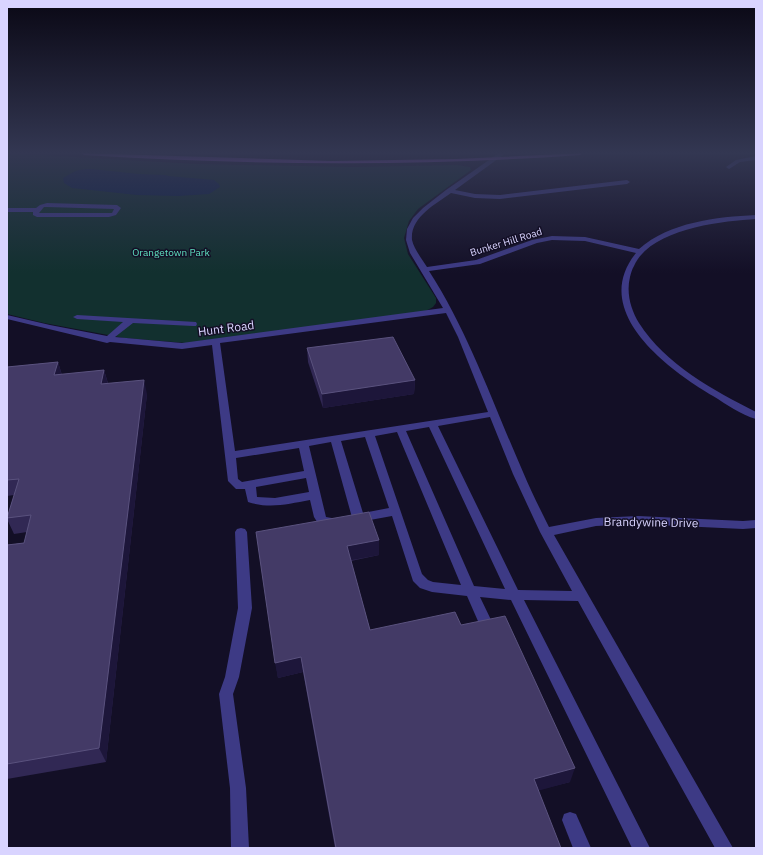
<svg xmlns="http://www.w3.org/2000/svg" width="763" height="855" viewBox="0 0 763 855" font-family="'IBM Plex Sans',sans-serif">
<style>
.green{fill:#12302f}
.water{fill:#0c2248}
.lines{fill:none;stroke-linecap:round;stroke-linejoin:round}
.minor{fill:#3d3a85;fill-rule:evenodd}
.major{fill:#c25bff;fill-rule:evenodd}
.wall{fill:#312854}
.shaded-wall{fill:#1d163a}
.building{fill:#433a66;stroke:#5a527e}
.labels{text-anchor:middle;dominant-baseline:central;stroke-width:3;stroke-linejoin:round;paint-order:stroke}
.far-street-label{font-size:10px;fill:#d9d4ff;stroke:#130f26}
.far-park-label{font-size:10px;fill:#5fe0c0;stroke:#130f26}
.street-label{font-size:12px;fill:#d9d4ff;stroke:#130f26}
</style>
<rect width="100%" height="100%" fill="#130f26"/>
<path class="green" d="M7,153L196,164L354,167L457,165L470,167L471,170L418,209L409,221L404,238L408,254L436,298V303L433,307L424,312L186,343L124,338L44,323L7,314Z"/>
<path class="water" d="M92,169L139,174L165,175L168,176L214,180L219,184L220,187L209,194L178,196L137,195L72,188L64,183L63,178C76,171 76,169 92,169Z"/>
<g class="lines">
<g class="minor">
<path d="M499,153H506L455,190L475,194L500,195L627,180L630,182L627,184L500,199L475,198L451,193C436,204 410,217 412,240C414,249 422,259 427,267L476,260L532,240L552,236L585,237L639,249C670,222 716,217 756,215V219C721,221 650,229 634,266C632,269 631,273 630,277C626,293 631,310 639,323C666,365 713,390 756,412V419C741,415 726,404 713,396C667,369 589,311 636,253L585,241L552,240L537,243L480,264L429,271C469,333 493,404 523,472C531,491 540,509 549,527L596,518L638,516L743,521L756,520V528L743,529L638,524L596,526L554,535L733,848H715L578,601L524,600L650,848H632L511,600L480,597L493,624L491,628L486,630L481,628L467,596L432,592L420,588L413,581L392,516L359,522L353,521L331,442L309,446L326,517L337,519L339,522L337,525L333,526L319,525L314,517L310,500C288,504 270,509 248,502L245,489H236L228,481L212,345L182,349L110,342L107,343L7,319V315L50,325L107,336L123,322L77,319L73,317L77,315L196,322L197,324L196,326H193L133,323L115,337L182,343L443,308L410,253L406,240L407,229L413,218L423,208L446,190ZM446,313L458,337L488,412L235,451L220,343ZM490,417L513,474L540,532L572,591L518,590L438,426ZM429,427L505,589L474,586L406,431ZM397,432L461,585L433,582L428,580L422,574L375,436ZM365,437L389,508L363,513L341,441ZM299,448L304,471L242,482L238,479L236,458ZM306,478L309,492L275,498L257,497L256,487Z"/>
<path d="M756,156V160L740,162L729,169L726,167L736,160Z"/>
<path d="M47,203L117,205L121,208L116,215L109,217H37L33,215V212H7V208H36L40,205ZM44,207H47L114,209L112,213H39Z"/>
<path d="M241,528L245,529L247,532L252,608L239,677L233,694L246,788L249,848H231L230,788L219,694L225,677L238,608L235,532L237,529Z"/>
<path d="M570,812L576,814L591,848H573L562,820L564,814Z"/>
</g>
<path class="major" d="M81,153L332,161L456,159L583,153L580,155C413,167 251,165 84,155Z"/>
</g>
<g class="wall">
<path d="M307,348L415,380L414,394L323,408L308,362Z"/>
<path d="M58,362L62,375L104,370L108,383L147,394L106,762L7,779V545L24,543L27,532L14,534L7,519L14,495L7,496V367Z"/>
<path d="M256,532L379,540V555L351,561L370,630L461,625L570,782L538,790L561,848H335L303,672L278,678Z"/>
</g>
<g class="shaded-wall">
<path d="M58,362L62,376L54,375Z"/>
<path d="M104,370L108,384H101Z"/>
<path d="M144,380L147,394L106,762L99,748Z"/>
<path d="M415,380L414,394L323,408L322,394Z"/>
<path d="M379,540V555L347,561V546Z"/>
<path d="M301,657L303,672L278,678L275,663Z"/>
<path d="M575,768L570,782L530,793L534,779Z"/>
</g>
<g class="building">
<path d="M393,337L415,380L322,394L307,348Z"/>
<path d="M58,362L54,375L104,370L101,384L144,380L99,748L7,764V545L24,543L31,515L7,518L19,479L7,480V367Z"/>
<path d="M369,512L379,540L347,546L370,630L455,612L461,625L505,616L575,768L534,779L561,848H336L301,657L275,663L256,532Z"/>
</g>
<linearGradient id="sky" x2="0" y2="1"><stop stop-color="#0a0815"/><stop offset="0.56" stop-color="#333752"/><stop offset="1" stop-color="#333752" stop-opacity="0"/></linearGradient>
<rect width="763" height="273" fill="url(#sky)"/>
<g class="labels">
<g class="far-street-label">
<text transform="translate(506 242) rotate(-17)">Bunker Hill Road</text>
</g>
<g class="far-park-label">
<text x="171" y="252">Orangetown Park</text>
</g>
<g class="street-label">
<text transform="translate(226 328) rotate(-7)">Hunt Road</text>
<text transform="translate(651 522) rotate(1)">Brandywine Drive</text>
</g>
</g>
<rect width="763" height="855" fill="none" stroke="#d9d4ff" stroke-width="16"/>
</svg>
